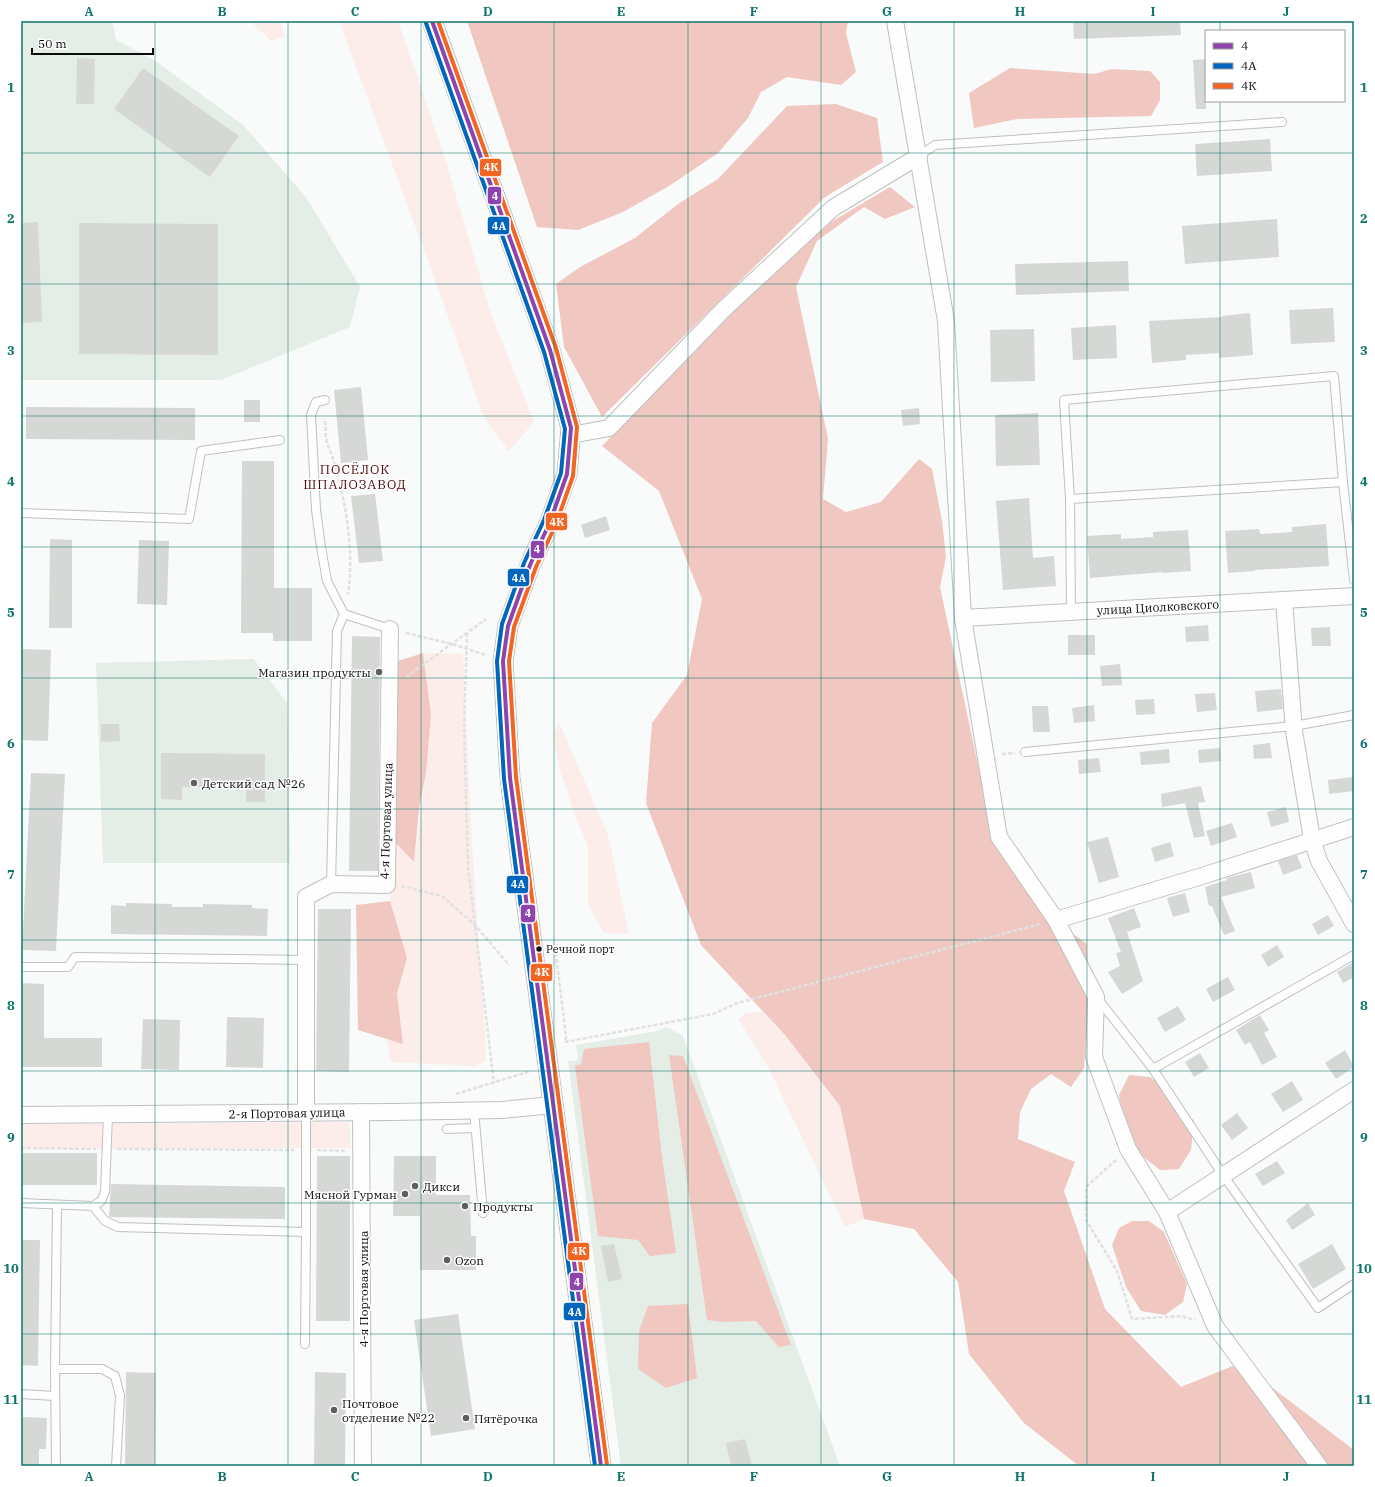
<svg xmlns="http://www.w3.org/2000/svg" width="1375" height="1487" viewBox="0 0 1375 1487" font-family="'IBM Plex Serif',serif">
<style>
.built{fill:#e5ede7}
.green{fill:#fcecea}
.forest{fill:#f1c7c2}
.building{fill:#d6d8d6}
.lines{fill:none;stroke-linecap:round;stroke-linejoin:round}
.service-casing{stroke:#bec1bf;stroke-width:10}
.minor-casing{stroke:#bec1bf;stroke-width:18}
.tertiary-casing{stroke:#bec1bf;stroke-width:21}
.path{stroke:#e0e1e0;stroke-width:2.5;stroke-dasharray:4 2;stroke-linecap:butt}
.service{stroke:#fefefe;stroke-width:8}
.minor{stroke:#fefefe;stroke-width:16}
.tertiary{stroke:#fefefe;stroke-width:19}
.bus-1-casing{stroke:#fff;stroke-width:7}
.bus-2-casing{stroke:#fff;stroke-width:7}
.bus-3-casing{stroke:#fff;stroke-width:7}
.bus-1{stroke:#8e44ad;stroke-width:4}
.bus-2{stroke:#0065bd;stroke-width:4}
.bus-3{stroke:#f26522;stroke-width:4}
.grid{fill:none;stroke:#0f766e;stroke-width:1;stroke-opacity:0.55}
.poi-dot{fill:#5e605f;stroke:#fff;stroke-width:1.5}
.bus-dot{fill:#0b0d0c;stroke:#fff;stroke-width:1.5}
.labels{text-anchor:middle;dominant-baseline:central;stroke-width:3;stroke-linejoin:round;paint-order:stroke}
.bus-label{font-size:11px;fill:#0b0d0c;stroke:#fff;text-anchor:start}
.street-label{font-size:12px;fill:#0b0d0c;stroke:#fff}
.poi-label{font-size:12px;fill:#0b0d0c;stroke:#fff;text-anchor:start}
.neighbourhood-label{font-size:13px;letter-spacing:1px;fill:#500b0b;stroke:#fff}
.line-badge{stroke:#fff;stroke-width:1.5}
.badge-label{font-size:11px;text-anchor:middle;font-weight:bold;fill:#fff}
.neatline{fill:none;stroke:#0f766e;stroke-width:1.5}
.grid-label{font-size:13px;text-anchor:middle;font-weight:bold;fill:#0f766e}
</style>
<rect width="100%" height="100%" fill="#f8fbf9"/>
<g class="built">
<path d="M21,21H112L116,40L154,60L243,125L306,197L360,287L350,327L221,380H21Z"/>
<path d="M254,659L287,703L290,863H103L96,663Z"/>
<path d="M666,1027L683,1036L840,1466H621L568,1061L578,1060L576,1045L658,1031Z"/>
</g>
<g class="green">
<path d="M250,21H280L285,36L271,41Z"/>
<path d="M339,21H398L445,158L490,311L534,422L509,451L484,418L433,274Z"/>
<path d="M423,653L463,654L472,844L486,1050L485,1061L475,1066L391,1062L387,1039L403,1043L397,993L407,958L390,901L393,840L414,862L426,773L431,715Z"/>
<path d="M559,723L608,835L629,934L604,933L588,905V846L574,813L559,766L553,735Z"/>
<path d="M763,1012L785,1035L840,1106L864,1219L845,1227L768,1067L739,1020L745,1013Z"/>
<path d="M350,1122V1148L21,1149V1124Z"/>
</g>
<g class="forest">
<path d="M467,21H848L846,33L856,72L841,85L787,77L761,92L748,118L718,153L669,186L623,212L578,230L537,227Z"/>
<path d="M1010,68L1095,74L1111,69L1150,71L1160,82V100L1151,116L1017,119L974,128L969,93Z"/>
<path d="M836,104L877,118L883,162L825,197L602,417L564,347L556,284L580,267L635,238L678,204L718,179L787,106Z"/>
<path d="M890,187L915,207L885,219L864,207L817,241L796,287L828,439L823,499L846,512L881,502L919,459L932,469L942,521L946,557L940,587L994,840L1040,910L1087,944L1088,1004L1084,1068L1071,1087L1051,1074L1031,1089L1020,1112L1018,1139L1075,1162L1064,1191L1105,1309L1181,1387L1240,1363L1354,1450V1466H1079L1024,1423L969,1354L958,1282L914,1229L864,1219L840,1106L785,1035L701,945L646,803L652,723L687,675L702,599L659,491L602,446L809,235Z"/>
<path d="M423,653L431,715L426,773L419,809L414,862L393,840L398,661Z"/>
<path d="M390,901L407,958L397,993L403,1044L358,1030L356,905Z"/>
<path d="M649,1042L662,1157L676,1253L650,1256L638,1240L598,1236L575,1066L581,1064L584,1049Z"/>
<path d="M669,1055L683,1056L791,1345L779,1347L756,1321L723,1322L707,1320Z"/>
<path d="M1129,1075L1150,1077L1166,1087L1194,1121L1191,1150L1179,1169L1160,1170L1141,1155L1123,1121L1119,1095Z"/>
<path d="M1132,1221H1149L1164,1232L1187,1284L1183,1302L1165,1315L1141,1311L1126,1287L1112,1245L1119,1228Z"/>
<path d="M688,1304L697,1378L666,1388L638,1369L639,1331L648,1306Z"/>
</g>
<g class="building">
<path d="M1073,21H1180L1181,35L1074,39Z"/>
<path d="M77,58L95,59L94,104H76Z"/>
<path d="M1206,59V109H1196L1193,60Z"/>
<path d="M143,68L239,136L210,177L114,109Z"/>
<path d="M1270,139L1272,171L1197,176L1195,144Z"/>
<path d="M1277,219L1279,257L1185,264L1182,226Z"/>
<path d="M38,222L42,322L21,323V223Z"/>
<path d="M79,223L218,224V355L79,354Z"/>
<path d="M1128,261L1129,291L1016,295L1015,264Z"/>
<path d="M1333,308L1335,342L1291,344L1289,310Z"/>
<path d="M1250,313L1253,355L1219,358V353L1186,355V360L1152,363L1149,321L1222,317V316Z"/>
<path d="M1116,325L1117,358L1073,360L1071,328Z"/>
<path d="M1034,329L1035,381L991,382L990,330Z"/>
<path d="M361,387L368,460L341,463L334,390Z"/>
<rect x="244" y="400" width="16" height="22"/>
<path d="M26,407L195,408V440L26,439Z"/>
<path d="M919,408L920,424L903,426L901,410Z"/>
<path d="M1038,413L1040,465L996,466L995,415Z"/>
<path d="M242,461H274V588H312V641H273V633H241Z"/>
<path d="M375,494L383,561L359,563L351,496Z"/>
<path d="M1029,498L1033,558L1054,556L1056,586L1003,590L996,501Z"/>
<path d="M606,516L610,530L585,538L581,525Z"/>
<path d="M1326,524L1329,566L1255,570V571L1228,573L1225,531L1259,529L1260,534L1292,532V527Z"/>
<path d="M1188,530L1191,571L1163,573V572L1090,578L1087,536L1121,534V539L1153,537V532Z"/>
<path d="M50,539L72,540V628H49Z"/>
<path d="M139,540L169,541L167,605L137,604Z"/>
<path d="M1208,625L1209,641L1186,642L1185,627Z"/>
<path d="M1330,627L1331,646H1312L1311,628Z"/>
<rect x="1068" y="635" width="27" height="20"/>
<path d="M352,636L380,637L378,871H349Z"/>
<path d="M21,649L51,650L48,741L21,740Z"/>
<path d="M1120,664L1122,685L1102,686L1100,666Z"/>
<path d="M1281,689L1283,709L1257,712L1255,691Z"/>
<path d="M1215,693L1217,710L1197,712L1195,694Z"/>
<path d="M1154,699L1155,714L1136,715L1135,700Z"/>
<path d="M1094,705L1095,721L1074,723L1072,708Z"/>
<path d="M1032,706H1048L1050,732H1033Z"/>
<path d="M101,724H119L120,741L101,742Z"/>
<path d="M1270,743L1272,758L1254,759L1253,745Z"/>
<path d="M1220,748L1221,761L1199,763L1198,750Z"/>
<path d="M1169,749L1170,763L1141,765L1140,752Z"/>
<path d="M161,753L265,754V802H246V787H182V800L161,799Z"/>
<path d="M1099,758L1101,772L1079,774L1078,760Z"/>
<path d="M31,773L65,774L56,951L22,950Z"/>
<path d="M1354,777V791L1329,794L1328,780Z"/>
<path d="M1201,786L1205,802L1198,803L1205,836L1194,838L1185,803L1162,807L1161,794Z"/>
<path d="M1286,807L1289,822L1271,827L1267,812Z"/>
<path d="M1232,823L1237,837L1211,846L1206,831Z"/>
<path d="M1108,837L1119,877L1099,883L1087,842Z"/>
<path d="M1170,842L1174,856L1155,862L1151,848Z"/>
<path d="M1297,855L1302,868L1283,875L1278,861Z"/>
<path d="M1251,872L1255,888L1221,897L1235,931L1224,935L1212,906H1209L1205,887L1227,880L1226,878Z"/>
<path d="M1185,893L1190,912L1173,917L1167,898Z"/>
<path d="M126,903L172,904V907H203V904L252,905V908L268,909L267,936L111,934V905L126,906Z"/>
<path d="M1134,908L1141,927L1127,932L1143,981L1122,994L1108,972L1120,966L1116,953L1121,952L1108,918Z"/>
<path d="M318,909H351L349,1072L316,1071Z"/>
<path d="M1328,915L1334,926L1318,935L1312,924Z"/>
<path d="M1277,945L1284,957L1268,967L1261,955Z"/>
<path d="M1354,962V977L1343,983L1337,972Z"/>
<path d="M1228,977L1235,990L1213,1002L1206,989Z"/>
<path d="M21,983L44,984V1038H102V1067H21Z"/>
<path d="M1178,1006L1186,1020L1165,1032L1157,1018Z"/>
<path d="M1260,1015L1269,1030L1264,1033L1277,1057L1262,1065L1250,1042L1245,1045L1236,1030Z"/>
<path d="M227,1017L264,1018L263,1068L226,1067Z"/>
<path d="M143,1019L180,1020L179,1070L141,1069Z"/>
<path d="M1345,1050L1354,1067L1336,1079L1325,1063Z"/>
<path d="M1200,1053L1209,1068L1194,1077L1185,1062Z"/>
<path d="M1292,1081L1303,1100L1283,1112L1271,1094Z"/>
<path d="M1237,1113L1248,1128L1232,1140L1221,1125Z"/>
<rect x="21" y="1153" width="76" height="32"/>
<path d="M317,1156H350V1321H316Z"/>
<path d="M394,1156H436V1195H470L471,1236H476V1270H420V1216H393Z"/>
<path d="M1277,1161L1285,1173L1263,1186L1255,1174Z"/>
<path d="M111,1184L285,1187V1219L109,1217Z"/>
<path d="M1308,1203L1315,1215L1292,1230L1286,1220Z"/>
<path d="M21,1240H40L38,1366L21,1365Z"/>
<path d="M614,1244L622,1279L608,1282L601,1246Z"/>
<path d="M1332,1244L1346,1269L1313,1289L1298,1264Z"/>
<path d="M458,1314L475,1429L431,1436L414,1320Z"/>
<path d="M126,1372L156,1373L155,1466H125Z"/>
<path d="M315,1372L346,1373L345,1466H314Z"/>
<path d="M21,1417L47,1418L46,1449H39V1466H21Z"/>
<path d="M745,1439L752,1466H731L726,1443Z"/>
</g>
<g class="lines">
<defs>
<g id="service">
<path d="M919,156L935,145L1282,122"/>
<path d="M325,400L316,402L311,415L316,510L321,547L327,581L344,614L390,629"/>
<path d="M1070,499L1064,400L1334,376L1343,482"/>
<path d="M21,513L189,519L201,451L280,440"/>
<path d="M1071,612L1070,499L1343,482L1354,580"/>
<path d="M1025,752L1294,726L1354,715"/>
<path d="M331,884L337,631L344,614"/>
<path d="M21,967H68L75,957L306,960"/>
<path d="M1098,999L1153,1069L1354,955"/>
<path d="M1153,1069L1223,1175L1318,1308L1354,1284"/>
<path d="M474,1110L483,1213"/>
<path d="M447,1129L475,1128"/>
<path d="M21,1203L93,1206L101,1201L105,1192L108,1115"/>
<path d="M93,1206L105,1221L118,1227L306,1232V1113"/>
<path d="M305,1344L306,1232"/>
<path d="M55,1369H102L115,1376L120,1396L116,1466"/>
<path d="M21,1394L55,1396"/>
<path d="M56,1466L55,1369L57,1205"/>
</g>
<g id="minor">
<path d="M895,21L946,321L963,618L999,837L1056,920L1096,997L1094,1057L1128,1149L1167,1212L1215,1326L1319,1466"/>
<path d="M571,435L609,428L724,309L833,208L919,156"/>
<path d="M1284,600L1294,731L1312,839L1319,861L1354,924"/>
<path d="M963,618L1354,596"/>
<path d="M1056,920L1199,877L1354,827"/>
<path d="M361,1112L363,1466"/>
<path d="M306,1113V897L331,884L387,885L390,629"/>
<path d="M21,1115L392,1112L502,1110L552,1105"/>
<path d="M1167,1212L1354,1090"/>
</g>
<path id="tertiary" d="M432,21L550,350L571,428L567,474L550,522L530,565L508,626L503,661L510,778L601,1466"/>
</defs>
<use href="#service" class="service-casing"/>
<use href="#minor" class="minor-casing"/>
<use href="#tertiary" class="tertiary-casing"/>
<g class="path">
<path d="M325,421C326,428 325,436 327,442C330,452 335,462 337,472C347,511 354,554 348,594"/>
<path d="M406,633L452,644L486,655"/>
<path d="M467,633L464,728L468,867L494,1083"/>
<path d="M406,677L486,619"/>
<path d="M1002,754L1015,753"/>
<path d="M401,886L442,896L475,925L509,965"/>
<path d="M555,947L566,1037L565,1042"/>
<path d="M565,1042L713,1014L737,1003L1041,924"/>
<path d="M456,1094L531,1071"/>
<path d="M21,1148L96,1149"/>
<path d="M117,1149L294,1150"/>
<path d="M317,1150L346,1151"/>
<path d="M1116,1160L1086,1187V1220L1117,1271L1132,1319L1181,1316L1195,1320"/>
</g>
<use href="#service" class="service"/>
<use href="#minor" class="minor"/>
<use href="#tertiary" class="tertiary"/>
<defs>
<path id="bus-1" d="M432,21L550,350L571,428L567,474L550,522L530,565L508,626L503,661L510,778L601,1466"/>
<path id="bus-2" d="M426,23L544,352L565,429L561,473L544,520L524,563L502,624L497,661L504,779L595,1466"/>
<path id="bus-3" d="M438,21L556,348L577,427L573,476L556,524L536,567L514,627L509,661L516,777L607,1465"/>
</defs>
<use href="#bus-1" class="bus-1-casing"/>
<use href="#bus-2" class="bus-2-casing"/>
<use href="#bus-3" class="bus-3-casing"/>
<use href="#bus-1" class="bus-1"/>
<use href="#bus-2" class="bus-2"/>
<use href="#bus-3" class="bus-3"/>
</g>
<path class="grid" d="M155,21V1466M288,21V1466M421,21V1466M554,21V1466M688,21V1466M821,21V1466M954,21V1466M1087,21V1466M1220,21V31M1220,101V1466M21,153H1354M21,284H1354M21,416H1354M21,547H1354M21,678H1354M21,809H1354M21,940H1354M21,1071H1354M21,1203H1354M21,1334H1354"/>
<g class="poi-dot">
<circle cx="379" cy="672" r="4"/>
<circle cx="194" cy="783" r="4"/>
<circle cx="415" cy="1186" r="4"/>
<circle cx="405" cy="1194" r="4"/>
<circle cx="465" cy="1206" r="4"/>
<circle cx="447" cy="1260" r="4"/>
<circle cx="334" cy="1410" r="4"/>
<circle cx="466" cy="1418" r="4"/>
</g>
<circle class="bus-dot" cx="539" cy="949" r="3.5"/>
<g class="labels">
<g class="bus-label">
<text x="546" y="949">Речной порт</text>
</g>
<g class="street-label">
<text transform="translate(1158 607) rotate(-3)">улица Циолковского</text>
<text transform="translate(386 821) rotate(-88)">4-я Портовая улица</text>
<text transform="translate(287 1113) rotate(-1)">2-я Портовая улица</text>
<text transform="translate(363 1289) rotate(-90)">4-я Портовая улица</text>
</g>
<g class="poi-label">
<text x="371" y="672" text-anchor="end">Магазин продукты</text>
<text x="202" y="783">Детский сад №26</text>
<text x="423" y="1186">Дикси</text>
<text x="397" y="1194" text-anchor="end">Мясной Гурман</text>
<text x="473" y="1206">Продукты</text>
<text x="455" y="1260">Ozon</text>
<text x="342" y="1403">Почтовое<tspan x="342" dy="14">отделение №22</tspan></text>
<text x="474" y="1418">Пятёрочка</text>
</g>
<g class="neighbourhood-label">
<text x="355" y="469">ПОСЁЛОК<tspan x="355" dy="15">ШПАЛОЗАВОД</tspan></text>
</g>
</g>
<g class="line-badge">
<rect x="479" y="158" width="23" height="19" rx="4" fill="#f26522"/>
<rect x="487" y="186" width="15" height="19" rx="4" fill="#8e44ad"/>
<rect x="487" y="216" width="23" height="19" rx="4" fill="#0065bd"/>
<rect x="545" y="512" width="23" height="19" rx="4" fill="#f26522"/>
<rect x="530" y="540" width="15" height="19" rx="4" fill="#8e44ad"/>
<rect x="507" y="568" width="23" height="19" rx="4" fill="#0065bd"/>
<rect x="506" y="875" width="23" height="19" rx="4" fill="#0065bd"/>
<rect x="520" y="904" width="16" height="19" rx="4" fill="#8e44ad"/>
<rect x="530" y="963" width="23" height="19" rx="4" fill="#f26522"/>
<rect x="567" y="1242" width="23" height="19" rx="4" fill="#f26522"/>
<rect x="569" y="1272" width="15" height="19" rx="4" fill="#8e44ad"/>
<rect x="563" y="1302" width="23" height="19" rx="4" fill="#0065bd"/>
</g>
<g class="badge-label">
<text x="491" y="171">4К</text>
<text x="495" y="200">4</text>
<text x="499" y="230">4А</text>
<text x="557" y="526">4К</text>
<text x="537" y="553">4</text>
<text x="519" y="582">4А</text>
<text x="518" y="888">4А</text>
<text x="528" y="917">4</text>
<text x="542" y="976">4К</text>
<text x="579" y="1255">4К</text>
<text x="577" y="1286">4</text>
<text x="575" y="1316">4А</text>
</g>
<rect width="1375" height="1487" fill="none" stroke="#ffffff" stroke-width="44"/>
<rect x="1205" y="30" width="140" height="72" fill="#ffffff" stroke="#9d9e9e"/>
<rect x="1213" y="43" width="20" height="6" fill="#8e44ad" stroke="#9d9e9e"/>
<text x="1241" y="50" font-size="12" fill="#0b0d0c">4</text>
<rect x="1213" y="63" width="20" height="6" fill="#0065bd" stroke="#9d9e9e"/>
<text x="1241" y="70" font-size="12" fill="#0b0d0c">4А</text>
<rect x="1213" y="83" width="20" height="6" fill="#f26522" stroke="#9d9e9e"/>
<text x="1241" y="90" font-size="12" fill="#0b0d0c">4К</text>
<path d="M32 48v6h121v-6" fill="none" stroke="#0b0d0c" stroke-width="2"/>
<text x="38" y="48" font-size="12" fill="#0b0d0c" stroke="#ffffff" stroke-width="3" paint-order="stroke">50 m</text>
<rect x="22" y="22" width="1331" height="1443" class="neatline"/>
<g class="grid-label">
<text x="89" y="16">A</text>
<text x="222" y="16">B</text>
<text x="355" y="16">C</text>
<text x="488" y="16">D</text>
<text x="621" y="16">E</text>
<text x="754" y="16">F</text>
<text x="887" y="16">G</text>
<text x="1020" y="16">H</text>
<text x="1153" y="16">I</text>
<text x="1286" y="16">J</text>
<text x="11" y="92">1</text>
<text x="1364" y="92">1</text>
<text x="11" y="223">2</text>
<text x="1364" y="223">2</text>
<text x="11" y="355">3</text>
<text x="1364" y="355">3</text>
<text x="11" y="486">4</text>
<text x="1364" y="486">4</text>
<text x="11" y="617">5</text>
<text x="1364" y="617">5</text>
<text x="11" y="748">6</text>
<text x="1364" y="748">6</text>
<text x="11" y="879">7</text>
<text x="1364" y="879">7</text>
<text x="11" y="1010">8</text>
<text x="1364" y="1010">8</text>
<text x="11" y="1142">9</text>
<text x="1364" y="1142">9</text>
<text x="11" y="1273">10</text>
<text x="1364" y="1273">10</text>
<text x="11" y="1404">11</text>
<text x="1364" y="1404">11</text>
<text x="89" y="1481">A</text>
<text x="222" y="1481">B</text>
<text x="355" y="1481">C</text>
<text x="488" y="1481">D</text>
<text x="621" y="1481">E</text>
<text x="754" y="1481">F</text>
<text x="887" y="1481">G</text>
<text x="1020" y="1481">H</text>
<text x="1153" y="1481">I</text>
<text x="1286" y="1481">J</text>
</g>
</svg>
